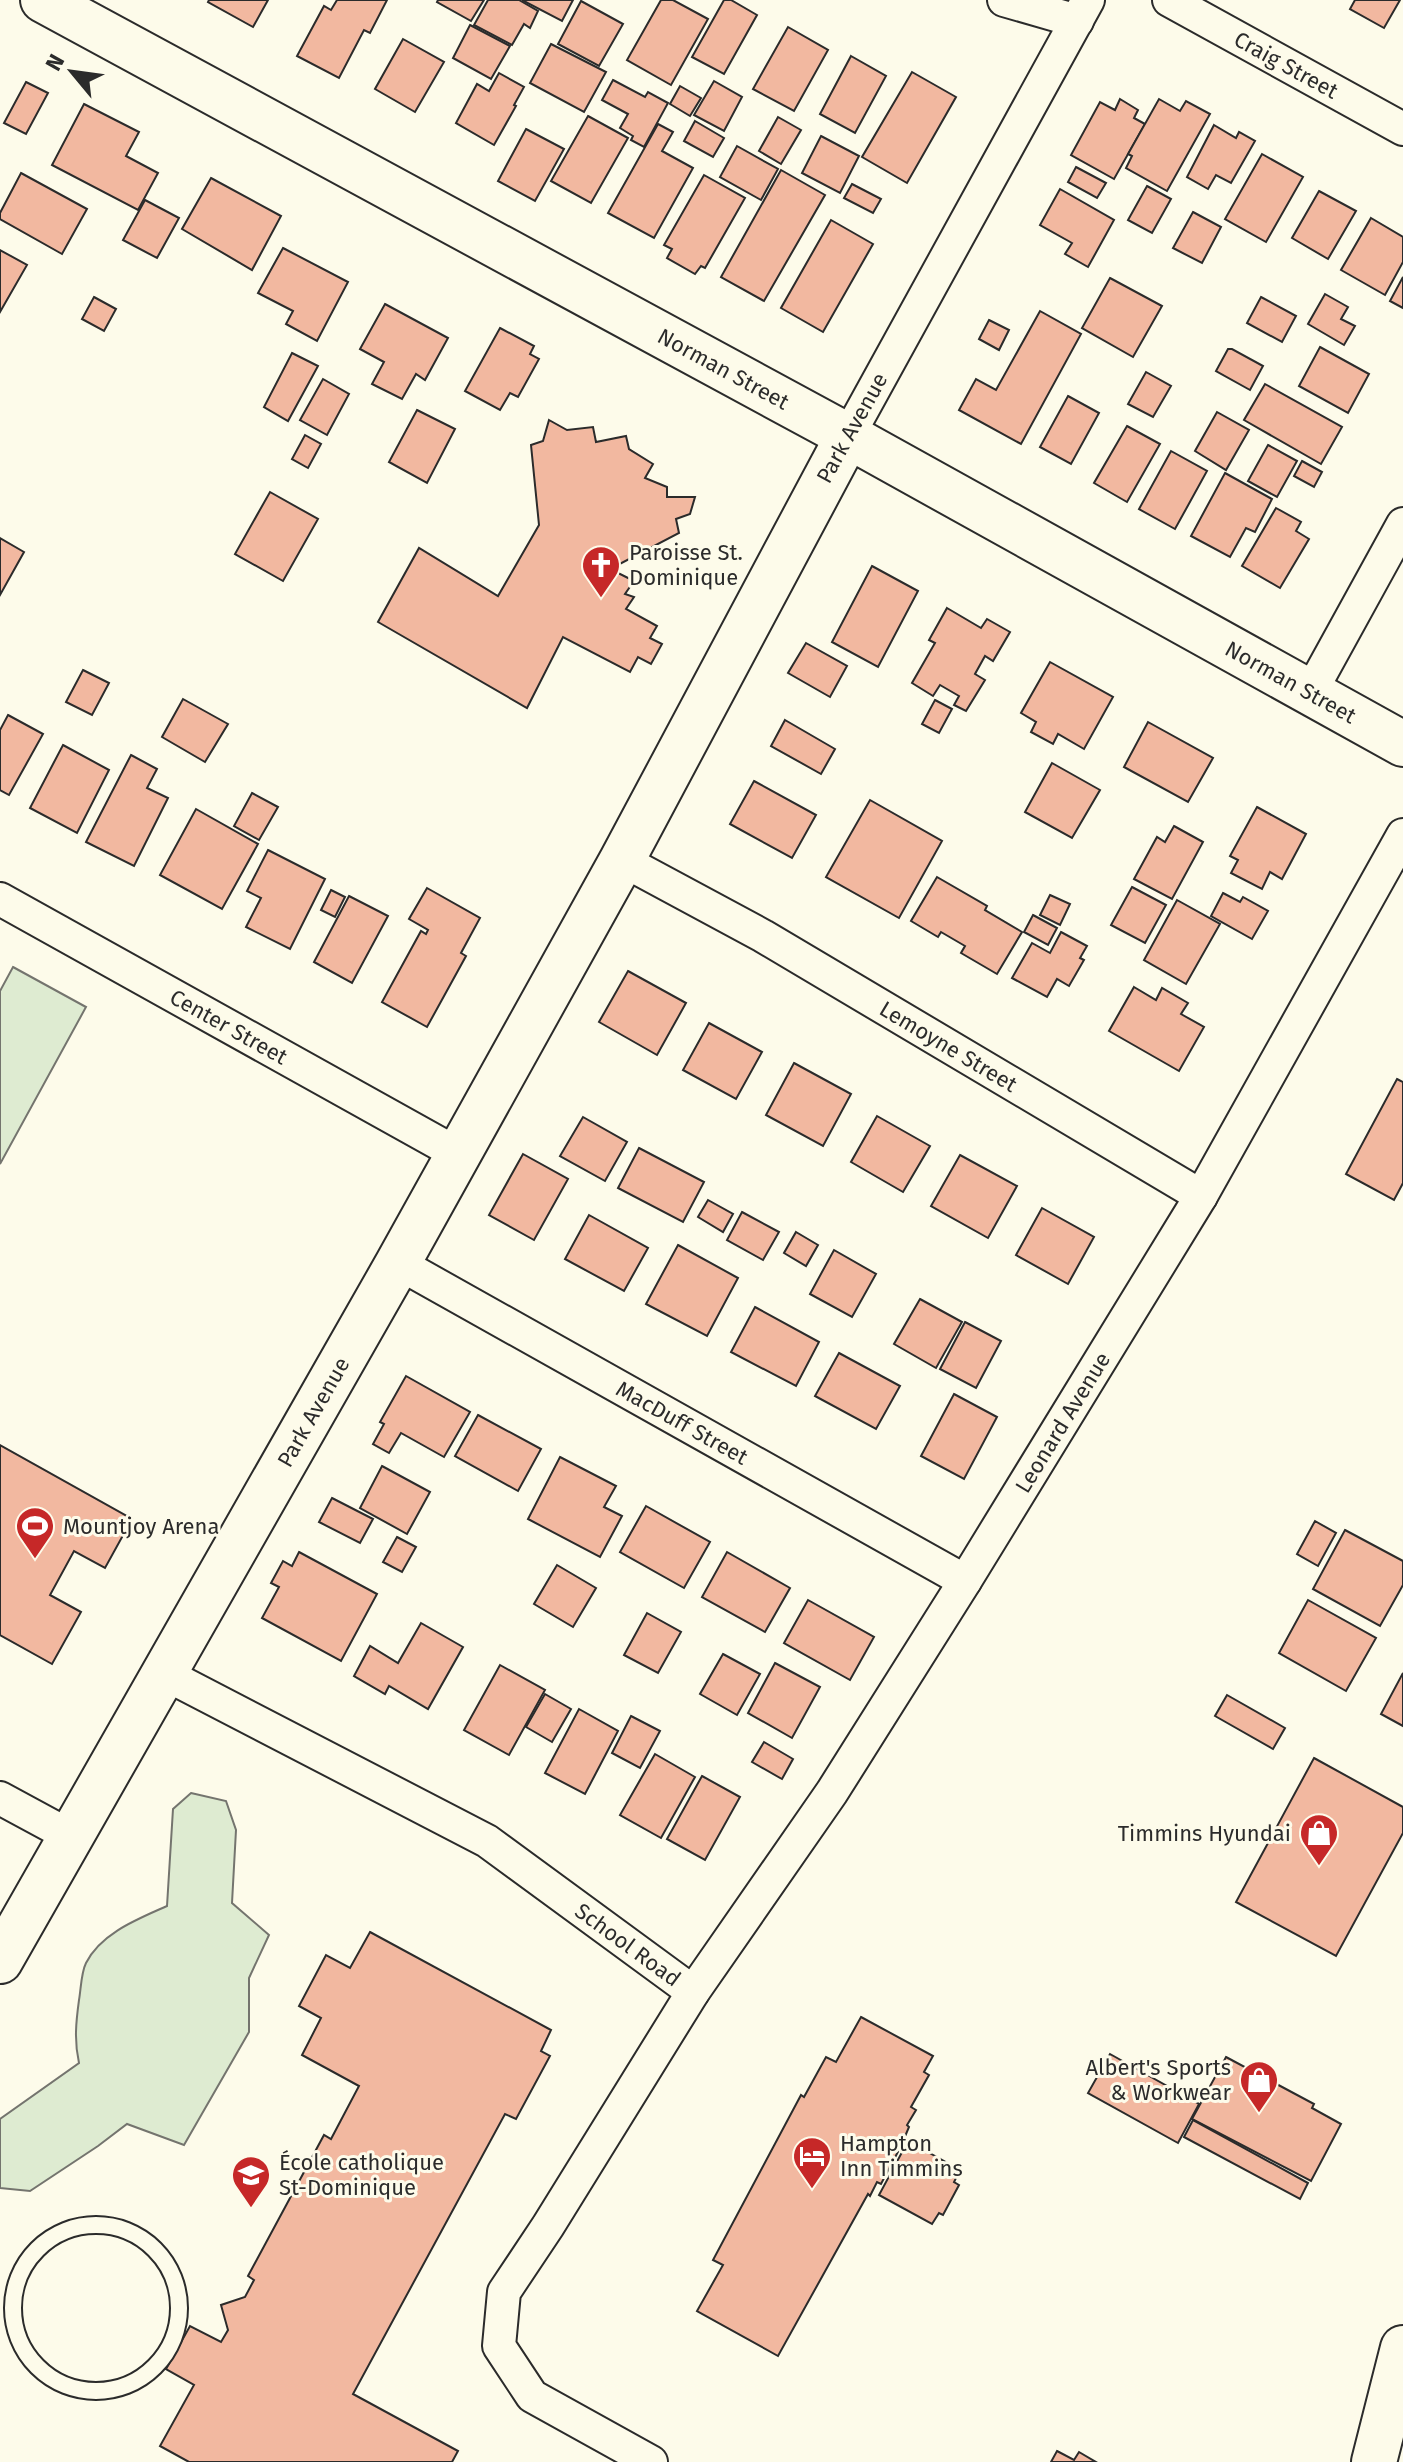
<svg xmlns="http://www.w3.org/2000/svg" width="1403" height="2462" viewBox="0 0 1403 2462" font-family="'Fira Sans',sans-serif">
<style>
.green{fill:#deebd1;stroke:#74746e;stroke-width:2}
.building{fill:#f2b8a0;stroke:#2b2b2b;stroke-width:2}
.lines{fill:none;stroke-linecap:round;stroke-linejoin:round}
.lane-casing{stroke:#2b2b2b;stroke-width:20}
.street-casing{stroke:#2b2b2b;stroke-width:36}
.secondary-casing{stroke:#2b2b2b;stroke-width:48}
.primary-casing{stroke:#2b2b2b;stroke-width:48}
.lane{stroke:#fdfbea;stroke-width:16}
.street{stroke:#fdfbea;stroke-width:32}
.secondary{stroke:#fdfbea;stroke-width:44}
.primary{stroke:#fdfbea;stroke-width:44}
.labels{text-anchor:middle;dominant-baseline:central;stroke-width:6;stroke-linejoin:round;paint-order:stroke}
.street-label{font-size:22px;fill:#2b2b2b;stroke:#fdfbea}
.poi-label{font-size:22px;fill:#2b2b2b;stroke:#fdfbea;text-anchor:start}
</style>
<rect width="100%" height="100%" fill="#fdfbea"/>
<g class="green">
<path d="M13,967L86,1007L0,1164V991Z"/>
<path d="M191,1793L226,1801L236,1830L232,1903L269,1935L249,1978V2032L184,2145L127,2124L98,2146L30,2191L0,2188V2119L79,2063C74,2041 76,2022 79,2000C81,1989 81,1973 86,1963C101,1933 138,1919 167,1906L173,1809Z"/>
</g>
<g class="building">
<path d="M209,0H268L253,27L208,2Z"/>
<path d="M337,0H387L370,33L364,30L339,78L297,56L324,6L331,10Z"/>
<path d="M438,0H484L471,21L437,2Z"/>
<path d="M488,0H519L538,11L530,28L524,24L512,45L474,25Z"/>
<path d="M522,0H573L562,21Z"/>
<path d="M661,0H673L708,19L671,85L627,60Z"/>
<path d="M724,0H731L757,15L724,74L692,57Z"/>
<path d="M1355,0H1400L1384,28L1350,9Z"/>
<path d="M581,1L623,24L599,66L558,44Z"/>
<path d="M470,25L510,46L491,79L453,58Z"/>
<path d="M788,27L828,50L794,111L753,89Z"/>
<path d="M403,39L444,62L415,112L375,89Z"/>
<path d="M551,44L606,72L584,112L530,83Z"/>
<path d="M851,56L886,76L855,133L820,114Z"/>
<path d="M912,72L956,97L907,183L862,157Z"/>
<path d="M499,73L524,87L514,105L516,106L494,145L456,123L477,84L489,91Z"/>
<path d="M613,80L645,97L648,92L668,103L644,147L631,140L633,136L620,128L628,114L602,100Z"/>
<path d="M714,81L742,97L724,131L694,115Z"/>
<path d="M26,82L48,93L26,134L4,123Z"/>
<path d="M680,86L701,98L690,116L670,104Z"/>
<path d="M1120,99L1138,110L1134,118L1145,124L1114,179L1071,155L1100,102L1115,110Z"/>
<path d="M1159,99L1180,111L1186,101L1210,114L1167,191L1126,168L1132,156L1128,154Z"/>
<path d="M84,104L139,132L126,156L158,173L138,210L52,165Z"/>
<path d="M588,116L628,138L591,203L551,181Z"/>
<path d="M778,117L801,130L781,164L759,151Z"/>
<path d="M695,121L724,138L713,157L684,141Z"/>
<path d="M658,124L673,132L662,151L693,168L654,238L608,213Z"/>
<path d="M1214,125L1236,138L1239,132L1255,141L1231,183L1216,175L1208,189L1187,177Z"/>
<path d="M526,129L564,149L535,201L498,181Z"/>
<path d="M821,136L859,156L840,193L802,173Z"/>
<path d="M737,146L778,169L761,200L720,177Z"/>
<path d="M1262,154L1303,177L1266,242L1225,219Z"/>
<path d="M1076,167L1106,183L1097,198L1068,182Z"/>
<path d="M781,170L825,195L764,301L721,277Z"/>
<path d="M21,173L87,209L62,254L0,219V213Z"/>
<path d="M704,175L745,198L705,268L701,266L695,274L667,258L672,249L664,245Z"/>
<path d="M211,178L281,216L252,270L182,229Z"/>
<path d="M852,184L881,199L873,213L844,198Z"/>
<path d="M1147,186L1171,199L1152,233L1128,220Z"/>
<path d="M1060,189L1114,220L1088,267L1065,254L1072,243L1040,225Z"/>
<path d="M1319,191L1356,211L1328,259L1292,238Z"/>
<path d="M145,200L179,218L157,258L123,240Z"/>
<path d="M1193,212L1221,227L1202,263L1173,248Z"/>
<path d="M1371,218L1403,237V262L1385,295L1341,270Z"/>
<path d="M831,220L873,244L823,332L781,308Z"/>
<path d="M283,248L348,282L317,341L286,324L293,311L258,293Z"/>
<path d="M0,250L27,265L0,312Z"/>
<path d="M1403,277V308L1390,301Z"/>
<path d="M1110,278L1162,306L1133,357L1082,328Z"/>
<path d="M1325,294L1348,307L1341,319L1355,326L1344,345L1308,324Z"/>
<path d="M94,297L116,309L104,331L82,319Z"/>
<path d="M1261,297L1296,316L1282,342L1247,323Z"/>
<path d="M385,304L448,338L425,380L416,374L402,399L372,384L384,362L360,349Z"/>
<path d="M1040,311L1081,334L1021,444L959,410L976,379L996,390Z"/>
<path d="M989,320L1009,330L999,350L979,339Z"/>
<path d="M500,328L534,346L530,354L539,359L518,397L510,393L500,410L465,391Z"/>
<path d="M1320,347L1369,374L1348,413L1299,386Z"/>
<path d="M1228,349H1232L1263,366L1250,390L1216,371Z"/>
<path d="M292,353L318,366L288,421L264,407Z"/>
<path d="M1146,372L1171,386L1153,417L1128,404Z"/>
<path d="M323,379L349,394L327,435L300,420Z"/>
<path d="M1265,384L1342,427L1321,464L1244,420Z"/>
<path d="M1068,396L1099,413L1071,464L1040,447Z"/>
<path d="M417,410L455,429L427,483L389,462Z"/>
<path d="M1217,412L1249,430L1226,470L1195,451Z"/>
<path d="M549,420L567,430L593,427L596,442L626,436L629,449L653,464L645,478L667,487V497H695L690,514L676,519L679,533L610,569L634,581L625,594L634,597L626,609L657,626L650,638L662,644L651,664L638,657L630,672L563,637L527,708L378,622L419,548L498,596L539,525L531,445L543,441Z"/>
<path d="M1127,426L1160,444L1127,502L1094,483Z"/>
<path d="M305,435L321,444L308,468L292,459Z"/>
<path d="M1268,445L1297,461L1277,497L1248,481Z"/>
<path d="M1171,451L1207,471L1175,529L1139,509Z"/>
<path d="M1302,461L1322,472L1314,487L1294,476Z"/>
<path d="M1225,473L1272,499L1255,532L1246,528L1230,557L1191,536Z"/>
<path d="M270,492L318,519L283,581L235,554Z"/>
<path d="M1276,508L1301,522L1296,531L1309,539L1280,588L1242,566Z"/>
<path d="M0,538L24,552L0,595Z"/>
<path d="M872,566L918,591L878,667L832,642Z"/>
<path d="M947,608L981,628L987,619L1010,632L993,661L985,656L975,674L985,680L966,711L954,705L959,696L940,685L933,696L912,683L935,643L929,640Z"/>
<path d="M806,643L847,666L830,697L788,673Z"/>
<path d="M1050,662L1113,697L1084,749L1058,734L1053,744L1031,732L1036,722L1021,713Z"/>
<path d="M83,670L109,683L92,715L66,702Z"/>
<path d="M183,699L228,724L205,762L162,737Z"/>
<path d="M935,700L952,709L939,733L922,724Z"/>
<path d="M8,715L43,734L9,795L0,790V730Z"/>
<path d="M785,720L835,749L821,774L771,746Z"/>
<path d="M1148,722L1213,758L1188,802L1124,767Z"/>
<path d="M63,745L109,770L77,833L30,808Z"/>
<path d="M131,755L157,769L147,788L168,798L134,866L86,842Z"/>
<path d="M1052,763L1100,790L1072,838L1025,812Z"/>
<path d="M754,781L816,815L792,858L730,824Z"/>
<path d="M252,793L278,807L259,840L234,826Z"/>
<path d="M870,800L942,841L899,918L826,877Z"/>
<path d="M1257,807L1306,834L1282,879L1270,872L1262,889L1231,873L1238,860L1230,856Z"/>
<path d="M196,809L258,844L222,909L160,875Z"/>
<path d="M1174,826L1203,842L1172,899L1134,879L1157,837L1165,842Z"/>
<path d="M268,850L325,879L290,949L246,927L261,898L247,891Z"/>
<path d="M937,877L987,906L985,910L1022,932L997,974L961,953L965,946L941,932L938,937L911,921Z"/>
<path d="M1132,887L1166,905L1145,943L1111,925Z"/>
<path d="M427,888L480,918L461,953L466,956L427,1027L382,1002L421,931L426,934L428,930L409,919Z"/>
<path d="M331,890L345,897L335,917L321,910Z"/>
<path d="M1223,893L1240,902L1243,897L1268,911L1252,939L1211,916Z"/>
<path d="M1050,895L1070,904L1060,925L1040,915Z"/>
<path d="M349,896L388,916L352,983L314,962Z"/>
<path d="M1177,900L1220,924L1186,984L1144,960Z"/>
<path d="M1033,915L1057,928L1048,945L1024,932Z"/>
<path d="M1061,932L1087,946L1080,958L1084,960L1069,986L1057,979L1047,997L1012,978L1032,943L1050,953Z"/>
<path d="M628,971L686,1003L657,1055L599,1022Z"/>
<path d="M1134,987L1156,1000L1162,988L1188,1003L1181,1014L1204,1027L1179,1071L1109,1031Z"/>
<path d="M709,1023L762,1052L736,1099L683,1070Z"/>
<path d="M794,1063L851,1094L823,1146L766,1115Z"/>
<path d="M1397,1079L1403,1082V1183L1394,1200L1346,1174Z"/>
<path d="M877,1116L930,1146L903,1192L851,1162Z"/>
<path d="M583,1117L627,1142L605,1181L560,1156Z"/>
<path d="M639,1148L704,1182L683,1222L618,1188Z"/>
<path d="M523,1154L568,1179L534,1240L489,1215Z"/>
<path d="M960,1155L1017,1186L988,1238L931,1206Z"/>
<path d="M708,1200L733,1214L723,1232L698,1217Z"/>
<path d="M1042,1208L1094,1237L1068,1284L1016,1255Z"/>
<path d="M742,1212L779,1232L763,1260L727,1240Z"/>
<path d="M589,1215L648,1248L624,1291L565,1259Z"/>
<path d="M796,1232L818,1245L806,1266L784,1253Z"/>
<path d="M678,1245L738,1278L707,1336L646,1304Z"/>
<path d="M834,1250L876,1274L852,1317L810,1294Z"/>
<path d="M920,1299L962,1322L936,1368L894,1344Z"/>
<path d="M755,1307L819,1342L796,1386L731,1352Z"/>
<path d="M965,1322L1001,1341L976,1388L940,1369Z"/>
<path d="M839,1353L900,1386L876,1429L815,1396Z"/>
<path d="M406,1376L470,1412L444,1457L401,1433L389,1453L373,1444L384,1424L380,1422Z"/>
<path d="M954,1394L997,1417L964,1479L921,1456Z"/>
<path d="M478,1415L541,1449L518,1491L455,1456Z"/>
<path d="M0,1445L132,1519L105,1568L74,1551L50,1595L81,1612L52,1664L0,1635Z"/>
<path d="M560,1457L616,1486L604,1507L622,1516L600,1557L528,1519Z"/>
<path d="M382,1466L430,1492L407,1534L360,1508Z"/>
<path d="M332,1498L373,1519L360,1543L319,1522Z"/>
<path d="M646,1506L710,1542L684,1588L620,1552Z"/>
<path d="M1315,1521L1336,1533L1318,1566L1297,1554Z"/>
<path d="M1345,1530L1403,1561V1585L1380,1626L1313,1589Z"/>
<path d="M397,1537L416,1547L402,1572L383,1562Z"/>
<path d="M299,1552L377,1594L341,1661L262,1618L279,1587L271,1583L283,1561L292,1566Z"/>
<path d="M727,1552L790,1588L765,1632L702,1597Z"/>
<path d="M557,1565L596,1588L573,1627L534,1604Z"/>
<path d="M808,1600L874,1637L850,1680L784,1643Z"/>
<path d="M1308,1600L1376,1638L1346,1691L1279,1653Z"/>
<path d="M647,1613L681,1632L658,1673L624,1655Z"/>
<path d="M421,1623L463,1647L428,1709L389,1686L385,1694L354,1676L370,1646L398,1663Z"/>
<path d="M723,1654L760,1674L737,1715L700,1694Z"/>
<path d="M775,1663L820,1687L792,1738L748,1713Z"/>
<path d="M500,1665L545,1690L509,1755L464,1730Z"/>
<path d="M1403,1673V1726L1381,1714Z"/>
<path d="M545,1694L571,1709L552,1742L526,1727Z"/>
<path d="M1227,1695L1285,1728L1273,1749L1215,1716Z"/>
<path d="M579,1709L618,1731L585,1794L545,1773Z"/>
<path d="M631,1716L660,1731L640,1768L612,1753Z"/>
<path d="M764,1742L793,1759L782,1779L752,1762Z"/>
<path d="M655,1754L695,1777L661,1838L620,1815Z"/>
<path d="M1314,1758L1403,1807V1833L1336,1956L1236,1902Z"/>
<path d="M702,1776L740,1797L705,1860L667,1839Z"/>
<path d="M370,1932L551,2030L541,2051L550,2056L516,2119L505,2114L353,2394L458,2451L452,2462H189L160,2446L194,2385L166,2369L190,2326L221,2342L228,2330L221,2305L245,2297L254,2280L248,2276L324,2135L331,2139L359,2086L302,2055L321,2018L299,2006L326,1955L350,1968Z"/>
<path d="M861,2017L933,2056L924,2072L929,2075L911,2107L916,2110L907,2125L909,2127L901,2146L881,2184L877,2182L870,2196L868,2194L778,2356L697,2311L723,2265L713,2260L801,2095L804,2097L826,2057L836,2062Z"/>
<path d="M1110,2054L1199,2104L1178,2143L1088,2093Z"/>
<path d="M1226,2057L1314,2104L1312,2108L1341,2124L1311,2181L1192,2119Z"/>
<path d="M1193,2120L1308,2183L1300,2199L1184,2137Z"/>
<path d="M908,2141L960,2170L954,2182L959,2185L943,2215L939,2213L932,2224L879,2195Z"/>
<path d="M1057,2451L1074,2460L1079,2452L1096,2462H1051Z"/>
</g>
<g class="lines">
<defs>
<circle id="lane" cx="96" cy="2308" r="83"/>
<g id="street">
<path d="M1004,0L1077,21"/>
<path id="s1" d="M1169,0L1403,129"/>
<path d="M848,436L1088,0"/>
<path d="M1310,693L1403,524"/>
<path id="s2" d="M622,860L763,936L1201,1196"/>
<path id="s3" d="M0,899L458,1154"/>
<path id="s4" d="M398,1263L965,1581"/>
<path id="s5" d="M163,1673L487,1841L693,1992"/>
<path d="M0,1798L72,1837"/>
<path id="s6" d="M651,2462L532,2396L499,2346L504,2292L548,2226L693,1992L832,1792L965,1581L1201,1196L1403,835"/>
</g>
<g id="secondary">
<path id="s7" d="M43,0L848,436L1403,744"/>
<path id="s8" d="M0,1961L398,1263L622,860L848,436"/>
</g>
<path id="primary" d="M1374,2462L1403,2348"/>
</defs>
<use href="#lane" class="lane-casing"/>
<use href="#street" class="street-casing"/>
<use href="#secondary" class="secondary-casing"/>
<use href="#primary" class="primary-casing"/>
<use href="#lane" class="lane"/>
<use href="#street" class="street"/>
<use href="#secondary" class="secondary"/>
<use href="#primary" class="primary"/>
</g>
<defs>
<symbol id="church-pin" viewBox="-11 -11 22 30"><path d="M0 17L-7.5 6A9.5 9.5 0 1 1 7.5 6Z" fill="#c62828" stroke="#fdfbea"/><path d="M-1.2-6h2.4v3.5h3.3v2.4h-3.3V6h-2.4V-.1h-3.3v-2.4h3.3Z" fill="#fff"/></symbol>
<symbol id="stadium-pin" viewBox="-11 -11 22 30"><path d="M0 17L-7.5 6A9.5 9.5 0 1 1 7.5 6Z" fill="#c62828" stroke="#fdfbea"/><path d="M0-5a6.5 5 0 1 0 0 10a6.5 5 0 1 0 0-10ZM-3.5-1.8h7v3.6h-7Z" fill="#fff"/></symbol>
<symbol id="shop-pin" viewBox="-11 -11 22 30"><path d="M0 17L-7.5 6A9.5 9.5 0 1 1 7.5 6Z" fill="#c62828" stroke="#fdfbea"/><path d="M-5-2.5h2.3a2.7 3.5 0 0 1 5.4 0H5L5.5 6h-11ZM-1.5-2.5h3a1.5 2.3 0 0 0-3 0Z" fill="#fff"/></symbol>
<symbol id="hotel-pin" viewBox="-11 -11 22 30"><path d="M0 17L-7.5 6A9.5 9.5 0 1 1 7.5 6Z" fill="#c62828" stroke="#fdfbea"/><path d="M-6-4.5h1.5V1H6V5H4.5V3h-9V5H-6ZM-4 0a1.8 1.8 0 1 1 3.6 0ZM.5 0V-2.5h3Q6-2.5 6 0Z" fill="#fff"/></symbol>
<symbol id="school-pin" viewBox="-11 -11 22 30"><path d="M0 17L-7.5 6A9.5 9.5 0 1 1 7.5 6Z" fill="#c62828" stroke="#fdfbea"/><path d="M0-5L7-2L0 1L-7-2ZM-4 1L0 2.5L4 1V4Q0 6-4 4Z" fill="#fff"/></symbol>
</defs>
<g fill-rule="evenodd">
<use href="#church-pin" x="579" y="543" width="44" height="60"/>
<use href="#stadium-pin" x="13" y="1504" width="44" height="60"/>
<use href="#shop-pin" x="1297" y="1811" width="44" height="60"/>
<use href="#shop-pin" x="1237" y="2058" width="44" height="60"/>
<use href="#hotel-pin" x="790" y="2134" width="44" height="60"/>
<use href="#school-pin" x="229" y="2153" width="44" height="60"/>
</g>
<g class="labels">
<g class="street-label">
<text stroke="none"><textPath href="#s1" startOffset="134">Craig Street</textPath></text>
<text stroke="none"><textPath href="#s7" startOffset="774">Norman Street</textPath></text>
<text transform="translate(852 428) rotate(-61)">Park Avenue</text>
<text stroke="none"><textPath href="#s7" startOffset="1422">Norman Street</textPath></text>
<text stroke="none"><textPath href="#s3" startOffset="262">Center Street</textPath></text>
<text stroke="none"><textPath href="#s2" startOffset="376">Lemoyne Street</textPath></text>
<text stroke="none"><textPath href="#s8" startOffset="632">Park Avenue</textPath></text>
<text stroke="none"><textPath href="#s4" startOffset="326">MacDuff Street</textPath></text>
<text stroke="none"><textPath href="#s6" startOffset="1284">Leonard Avenue</textPath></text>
<text stroke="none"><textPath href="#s5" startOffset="540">School Road</textPath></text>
</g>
<g class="poi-label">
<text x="629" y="552">Paroisse St.<tspan x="629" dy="25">Dominique</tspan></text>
<text x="63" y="1526">Mountjoy Arena</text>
<text x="1291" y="1833" text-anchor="end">Timmins Hyundai</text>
<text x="1231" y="2067" text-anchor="end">Albert's Sports<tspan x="1231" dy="25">&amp; Workwear</tspan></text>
<text x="840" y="2143">Hampton<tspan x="840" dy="25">Inn Timmins</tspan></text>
<text x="279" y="2162">École catholique<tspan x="279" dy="25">St-Dominique</tspan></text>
</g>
</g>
<g transform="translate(72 72) rotate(299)" stroke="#fdfbea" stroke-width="6" paint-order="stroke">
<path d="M0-6L14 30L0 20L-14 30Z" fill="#2b2b2b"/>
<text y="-12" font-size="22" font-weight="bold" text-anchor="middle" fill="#2b2b2b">N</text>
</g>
</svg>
